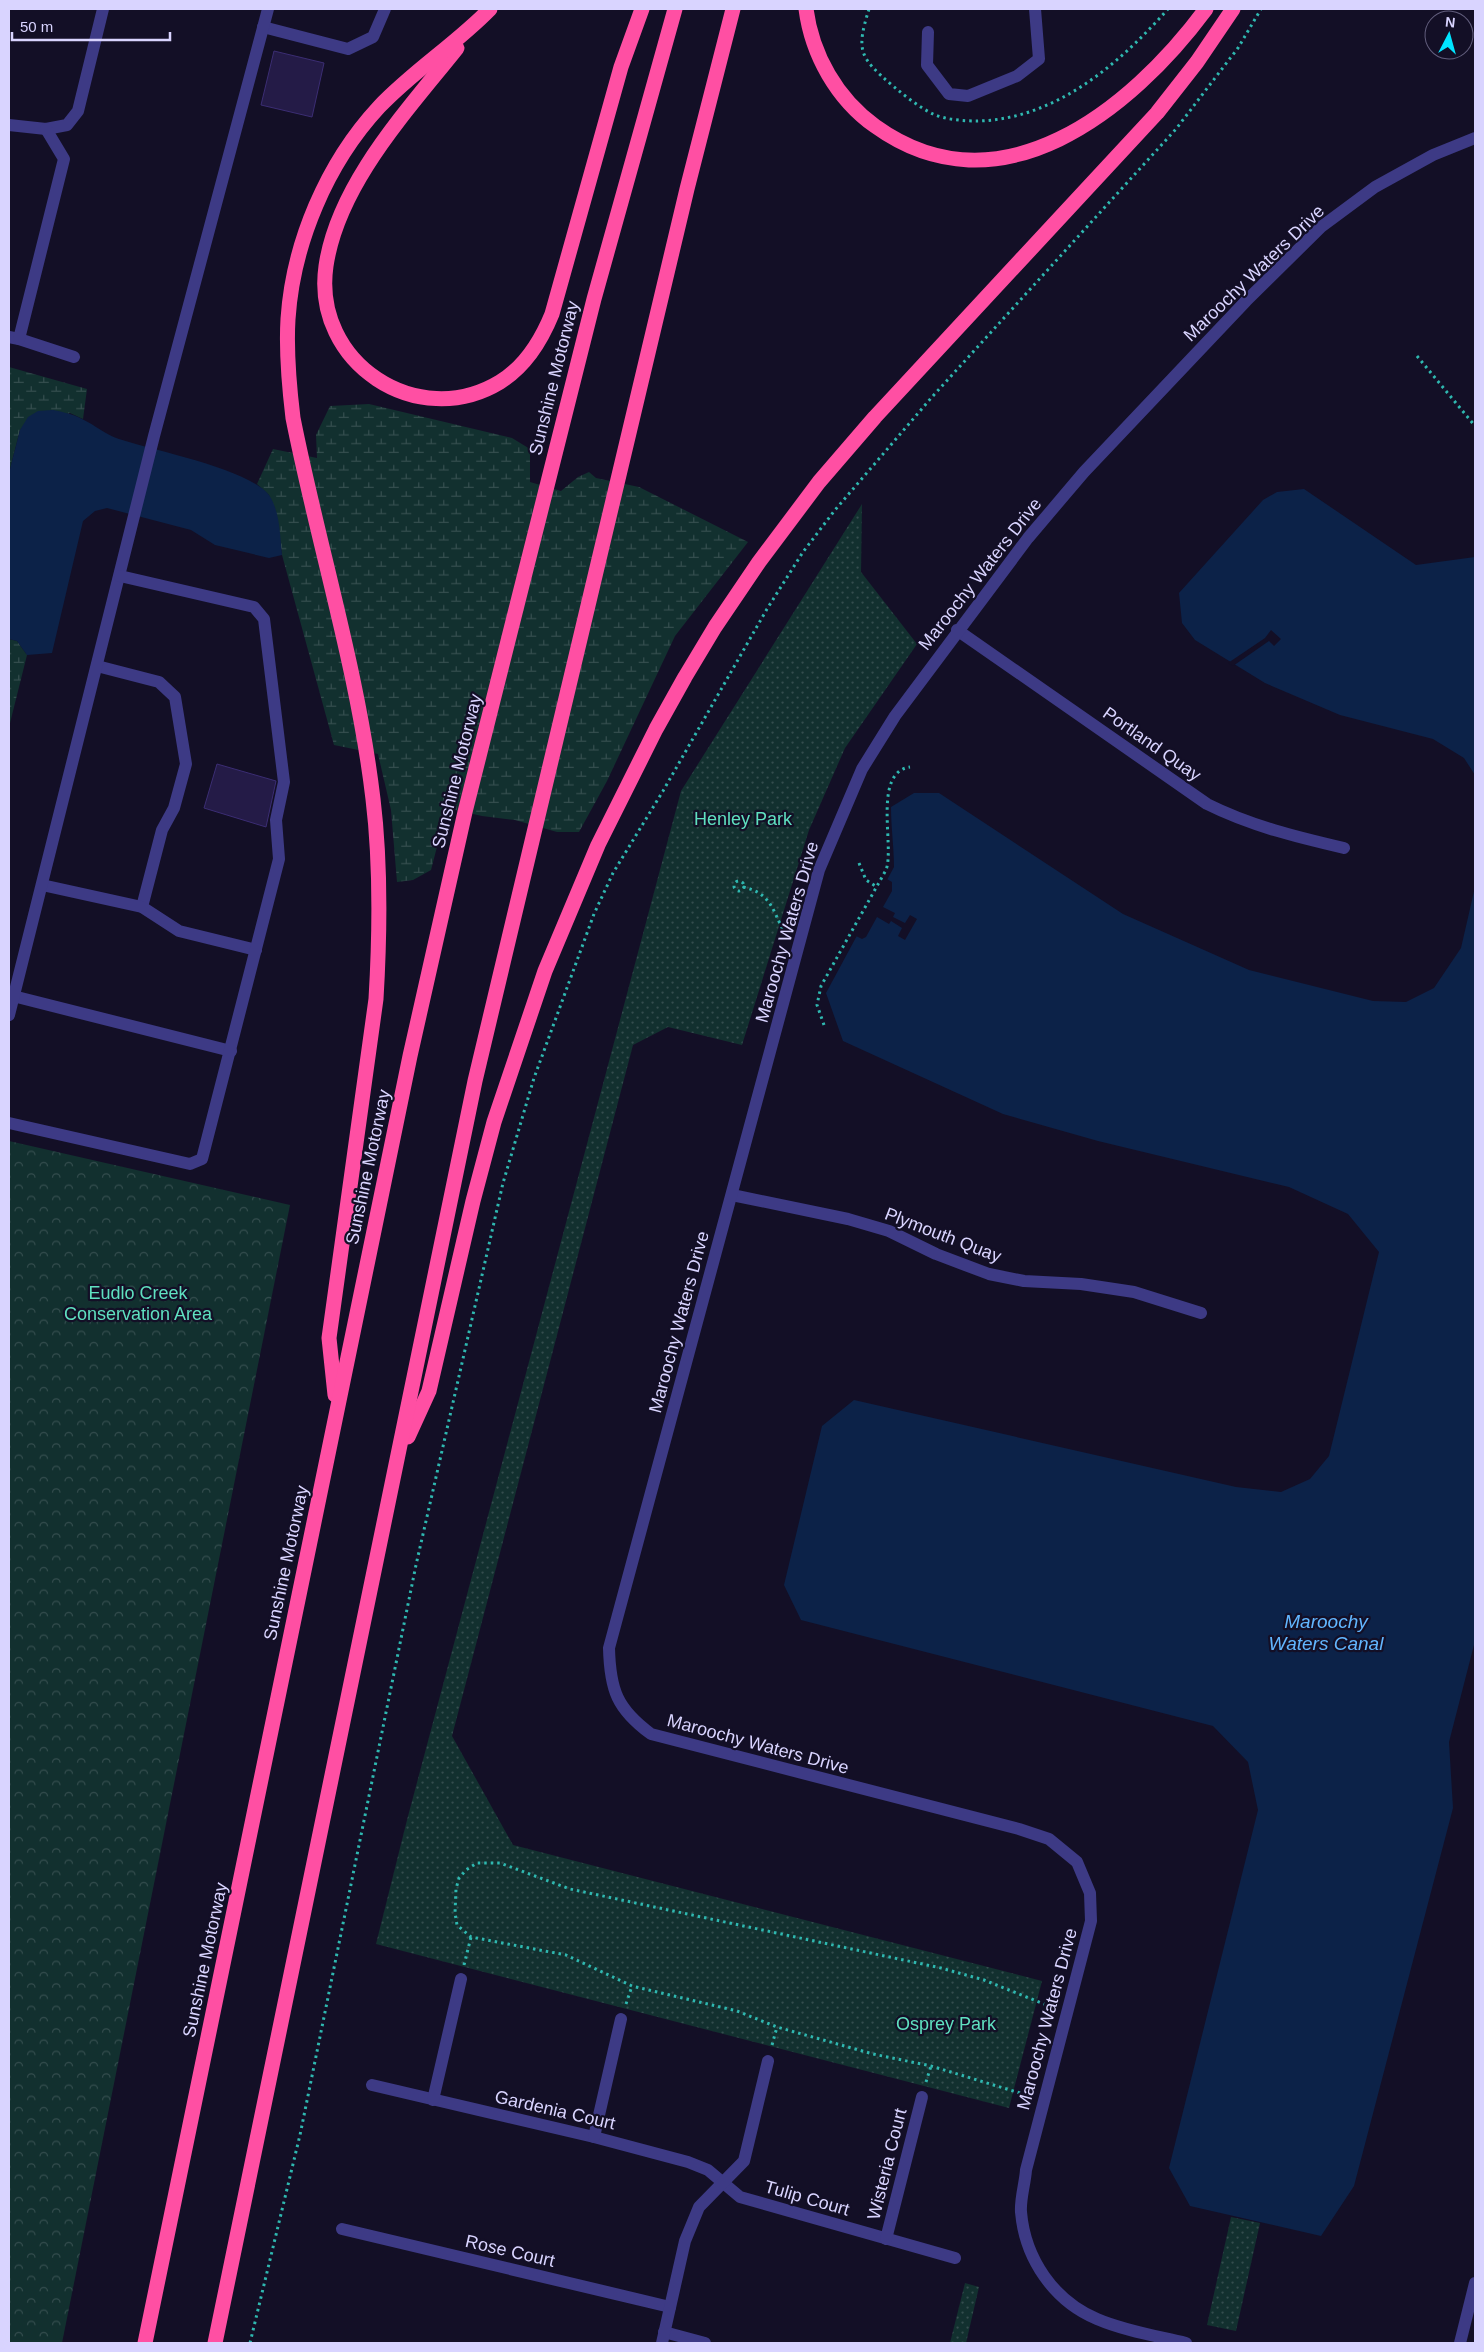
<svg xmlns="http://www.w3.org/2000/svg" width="1484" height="2352" viewBox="0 0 1484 2352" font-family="Arial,sans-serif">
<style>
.grass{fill:url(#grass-dots)}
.forest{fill:url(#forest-crowns)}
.wetland{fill:url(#wetland-marsh)}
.water{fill:#0c2248}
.pier{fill:#130f26}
.building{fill:#241b47;stroke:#3b2d73}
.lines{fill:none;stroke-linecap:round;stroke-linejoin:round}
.path{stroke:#2fb8b0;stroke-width:3;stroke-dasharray:2.5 4;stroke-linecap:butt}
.minor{stroke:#3d3a85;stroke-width:12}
.highway{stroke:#ff4fa3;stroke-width:15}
.labels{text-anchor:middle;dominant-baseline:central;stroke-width:4.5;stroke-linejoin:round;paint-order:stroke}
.street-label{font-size:18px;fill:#d9d4ff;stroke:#130f26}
.park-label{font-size:18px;fill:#5fe0c0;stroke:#130f26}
.water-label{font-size:19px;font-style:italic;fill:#62b6ff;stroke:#130f26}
</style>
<defs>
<pattern id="grass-dots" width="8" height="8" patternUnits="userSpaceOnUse" patternTransform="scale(1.25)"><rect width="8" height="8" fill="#12302f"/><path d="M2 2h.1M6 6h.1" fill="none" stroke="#344d4e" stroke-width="1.8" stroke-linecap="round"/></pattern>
<pattern id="forest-crowns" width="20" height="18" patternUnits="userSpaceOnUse" patternTransform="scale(1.25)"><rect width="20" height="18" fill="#12302f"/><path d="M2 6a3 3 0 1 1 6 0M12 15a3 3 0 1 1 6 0" fill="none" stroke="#344d4e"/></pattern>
<pattern id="wetland-marsh" width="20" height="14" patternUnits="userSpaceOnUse" patternTransform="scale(1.25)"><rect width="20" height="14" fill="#12302f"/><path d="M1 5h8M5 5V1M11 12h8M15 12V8" fill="none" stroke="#344d4e"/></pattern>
</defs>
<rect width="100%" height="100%" fill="#130f26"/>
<g class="grass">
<path d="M862,504L861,572L917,644L845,748L809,830L742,1045L668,1027L633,1045L452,1736L513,1845L1042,1981L1009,2108L376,1944L407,1820L681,791Z"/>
<path d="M1231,2217L1260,2223L1236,2331L1207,2325Z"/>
<path d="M965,2283L979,2287L966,2343H950Z"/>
</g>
<path class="forest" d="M9,1141L290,1205L62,2343H9Z"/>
<g class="wetland">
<path d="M9,367L87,389L83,419L70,413L20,430L9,473Z"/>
<path d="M369,404L512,438L530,449V482L561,491L578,477L589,472L596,478L639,487L748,542L675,636L607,781L579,832H557L515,820L482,816L447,808L431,870L413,880L397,882L391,810L378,754L334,745L282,555L277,517L269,495L257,484L273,449L317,458L316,435L330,406Z"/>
<path d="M9,639L17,641L27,655L9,727Z"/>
</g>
<g class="water">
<path d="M53,410C63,412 73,414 82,419C95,425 106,435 119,439C152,450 249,469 269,495C280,511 280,536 282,555L269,558L215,545L191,530L107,508L95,511L83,521L52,653L27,655L17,641L9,639V473L20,430L28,417L38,411Z"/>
<path d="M1304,489L1416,565L1475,557V775L1464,758L1433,739L1340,715L1265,683L1195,640L1182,623L1179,593L1263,500L1277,492Z"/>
<path d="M914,793H939L1123,914L1249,970L1373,1001L1406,1002L1434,988L1461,948L1475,887V1641L1449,1742L1453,1808L1354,2186L1321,2236L1190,2206L1169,2168L1258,1810L1248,1762L1213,1726L801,1620L784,1585L822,1426L854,1400L1236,1487L1281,1492L1310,1479L1329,1456L1379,1252L1348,1214L1289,1187L1098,1141L1003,1114L843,1041L826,993L894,867C894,847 891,828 891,807Z"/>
</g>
<g class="pier">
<path d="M1271,630L1281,639L1274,646L1269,641L1233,666L1228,663L1265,638Z"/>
<path d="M885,878L892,882V891L883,907L895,913L893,917L905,923L910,915L917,919L905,940L898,936L902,928L891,921L889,924L877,917L866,937L862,939L854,935Z"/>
</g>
<g class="building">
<path d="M274,51L324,63L312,117L261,105Z"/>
<path d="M217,764L276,781L266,827L204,808Z"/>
</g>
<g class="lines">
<g class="path">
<path d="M869,9C856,51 859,57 893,86C905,96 919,107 933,114C946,120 965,121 978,121C1056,119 1119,64 1168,9"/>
<path d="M1417,356L1475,426"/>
<path d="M859,863L866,880L877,887"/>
<circle cx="739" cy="886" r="5"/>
<path d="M743,887C770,893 772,908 783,930"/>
<path d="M824,1025L817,1005L821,986L886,870C895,847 872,772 910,767"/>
<path d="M464,1965L471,1937"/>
<path d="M626,2004L632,1986"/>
<path d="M772,2045L777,2027"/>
<path d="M926,2082L931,2066"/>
<path d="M1020,2093L931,2066L873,2054L777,2027L737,2011L632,1986L566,1955L471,1937L457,1925L455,1913L456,1889L459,1878L466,1870L477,1863H500L570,1889L941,1968L984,1980L1044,2004"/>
<path d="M250,2343L300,2135L416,1565L503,1183L534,1078L594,914L613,873L663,791L767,609L803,552L835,510L932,397L1176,129L1238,48L1261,9"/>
</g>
<g class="minor">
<path d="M263,27L348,49L373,37L385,9"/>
<path d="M928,32L927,65L949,94L968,96L1017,76L1039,59L1035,9"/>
<path d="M9,125L46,129L67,125L78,111L103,9"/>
<path d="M9,337L19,339L74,357"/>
<path d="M19,339L64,159L46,129"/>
<path d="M957,630L1207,804C1251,826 1297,837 1344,848"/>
<path d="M97,666L159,682L175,697L186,764L174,808L162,830L142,907"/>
<path d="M42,885L142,907L179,931L256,950"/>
<path d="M13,996L231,1051"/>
<path d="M9,1015L154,436L268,9"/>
<path d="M9,1123L190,1164L202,1159L279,859L276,820L284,782L264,619L254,607L120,576"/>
<path d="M732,1195L848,1219L889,1231L936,1254L989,1274L1024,1281L1081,1284L1134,1292L1201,1313"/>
<path d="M372,2085L594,2137L688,2162L708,2170L740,2197L955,2258"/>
<path d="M433,2100L461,1979"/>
<path d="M594,2137L621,2019"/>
<path d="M342,2229L670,2307"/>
<path d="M886,2239L922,2097"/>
<path d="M664,2332L705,2343"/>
<path d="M662,2343L685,2241L699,2207L744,2161L768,2061"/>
<path d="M1186,2343C1157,2336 1125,2331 1097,2319C1054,2301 1025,2259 1021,2212C1020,2199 1025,2184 1026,2170L1091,1921L1090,1893L1077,1862L1049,1839L1019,1829L651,1734C617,1709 610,1690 609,1648L819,870L862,769L895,716L1028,538L1084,472L1246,301L1321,227L1375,187L1433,155L1475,138"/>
<path d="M1460,2343L1475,2283"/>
</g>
<g class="highway">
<path d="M806,9C812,55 837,99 875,126C1000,216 1131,110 1206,9"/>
<path d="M457,48C407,111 338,184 326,266C312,363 418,432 500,382C526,366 541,341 552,314L621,67L642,9"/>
<path d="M335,1395L329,1338L376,999C380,932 381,865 373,799C358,671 318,544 293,418C289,385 286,352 288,319C293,243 327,163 379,107C413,71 456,44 490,9"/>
<path d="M408,1437L429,1391L473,1201L494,1122L545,971L598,845L656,729L685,677L715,627L759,562L819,482L875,417L1157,113L1197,62L1233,9"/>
<path d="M145,2343L410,1056L465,812L594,299L675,9"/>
<path d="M215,2343L475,1081L687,189L733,9"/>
</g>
</g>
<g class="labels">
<g class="street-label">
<text transform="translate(1254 273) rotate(-44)">Maroochy Waters Drive</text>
<text transform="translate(554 378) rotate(-76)">Sunshine Motorway</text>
<text transform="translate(980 574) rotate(-52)">Maroochy Waters Drive</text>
<text transform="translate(1152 744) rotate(35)">Portland Quay</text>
<text transform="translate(457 771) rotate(-76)">Sunshine Motorway</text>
<text transform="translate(787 932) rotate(-74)">Maroochy Waters Drive</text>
<text transform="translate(368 1167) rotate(-78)">Sunshine Motorway</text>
<text transform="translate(943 1235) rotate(21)">Plymouth Quay</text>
<text transform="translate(679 1322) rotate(-75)">Maroochy Waters Drive</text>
<text transform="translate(286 1563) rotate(-78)">Sunshine Motorway</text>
<text transform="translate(758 1744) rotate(15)">Maroochy Waters Drive</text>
<text transform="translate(205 1960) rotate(-78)">Sunshine Motorway</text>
<text transform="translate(1047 2019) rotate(-75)">Maroochy Waters Drive</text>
<text transform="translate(555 2110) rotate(13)">Gardenia Court</text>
<text transform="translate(887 2164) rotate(-76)">Wisteria Court</text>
<text transform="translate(807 2198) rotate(16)">Tulip Court</text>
<text transform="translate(510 2251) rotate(13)">Rose Court</text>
</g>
<g class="park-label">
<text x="743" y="819">Henley Park</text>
<text x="138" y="1293">Eudlo Creek<tspan x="138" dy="21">Conservation Area</tspan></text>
<text x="946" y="2024">Osprey Park</text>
</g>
<g class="water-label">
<text x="1326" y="1621">Maroochy<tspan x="1326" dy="22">Waters Canal</tspan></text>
</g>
</g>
<rect width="1484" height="2352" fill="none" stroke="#d9d4ff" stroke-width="20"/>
<g transform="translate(1449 35) rotate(6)"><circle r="24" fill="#130f26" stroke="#625e7d"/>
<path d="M0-4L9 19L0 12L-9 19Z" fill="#00e5ff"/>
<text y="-8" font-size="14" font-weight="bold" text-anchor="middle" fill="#d9d4ff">N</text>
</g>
<path d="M12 32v8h158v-8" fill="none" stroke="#d9d4ff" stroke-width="2.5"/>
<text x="20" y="32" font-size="15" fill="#d9d4ff" stroke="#130f26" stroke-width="4" paint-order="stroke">50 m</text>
</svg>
